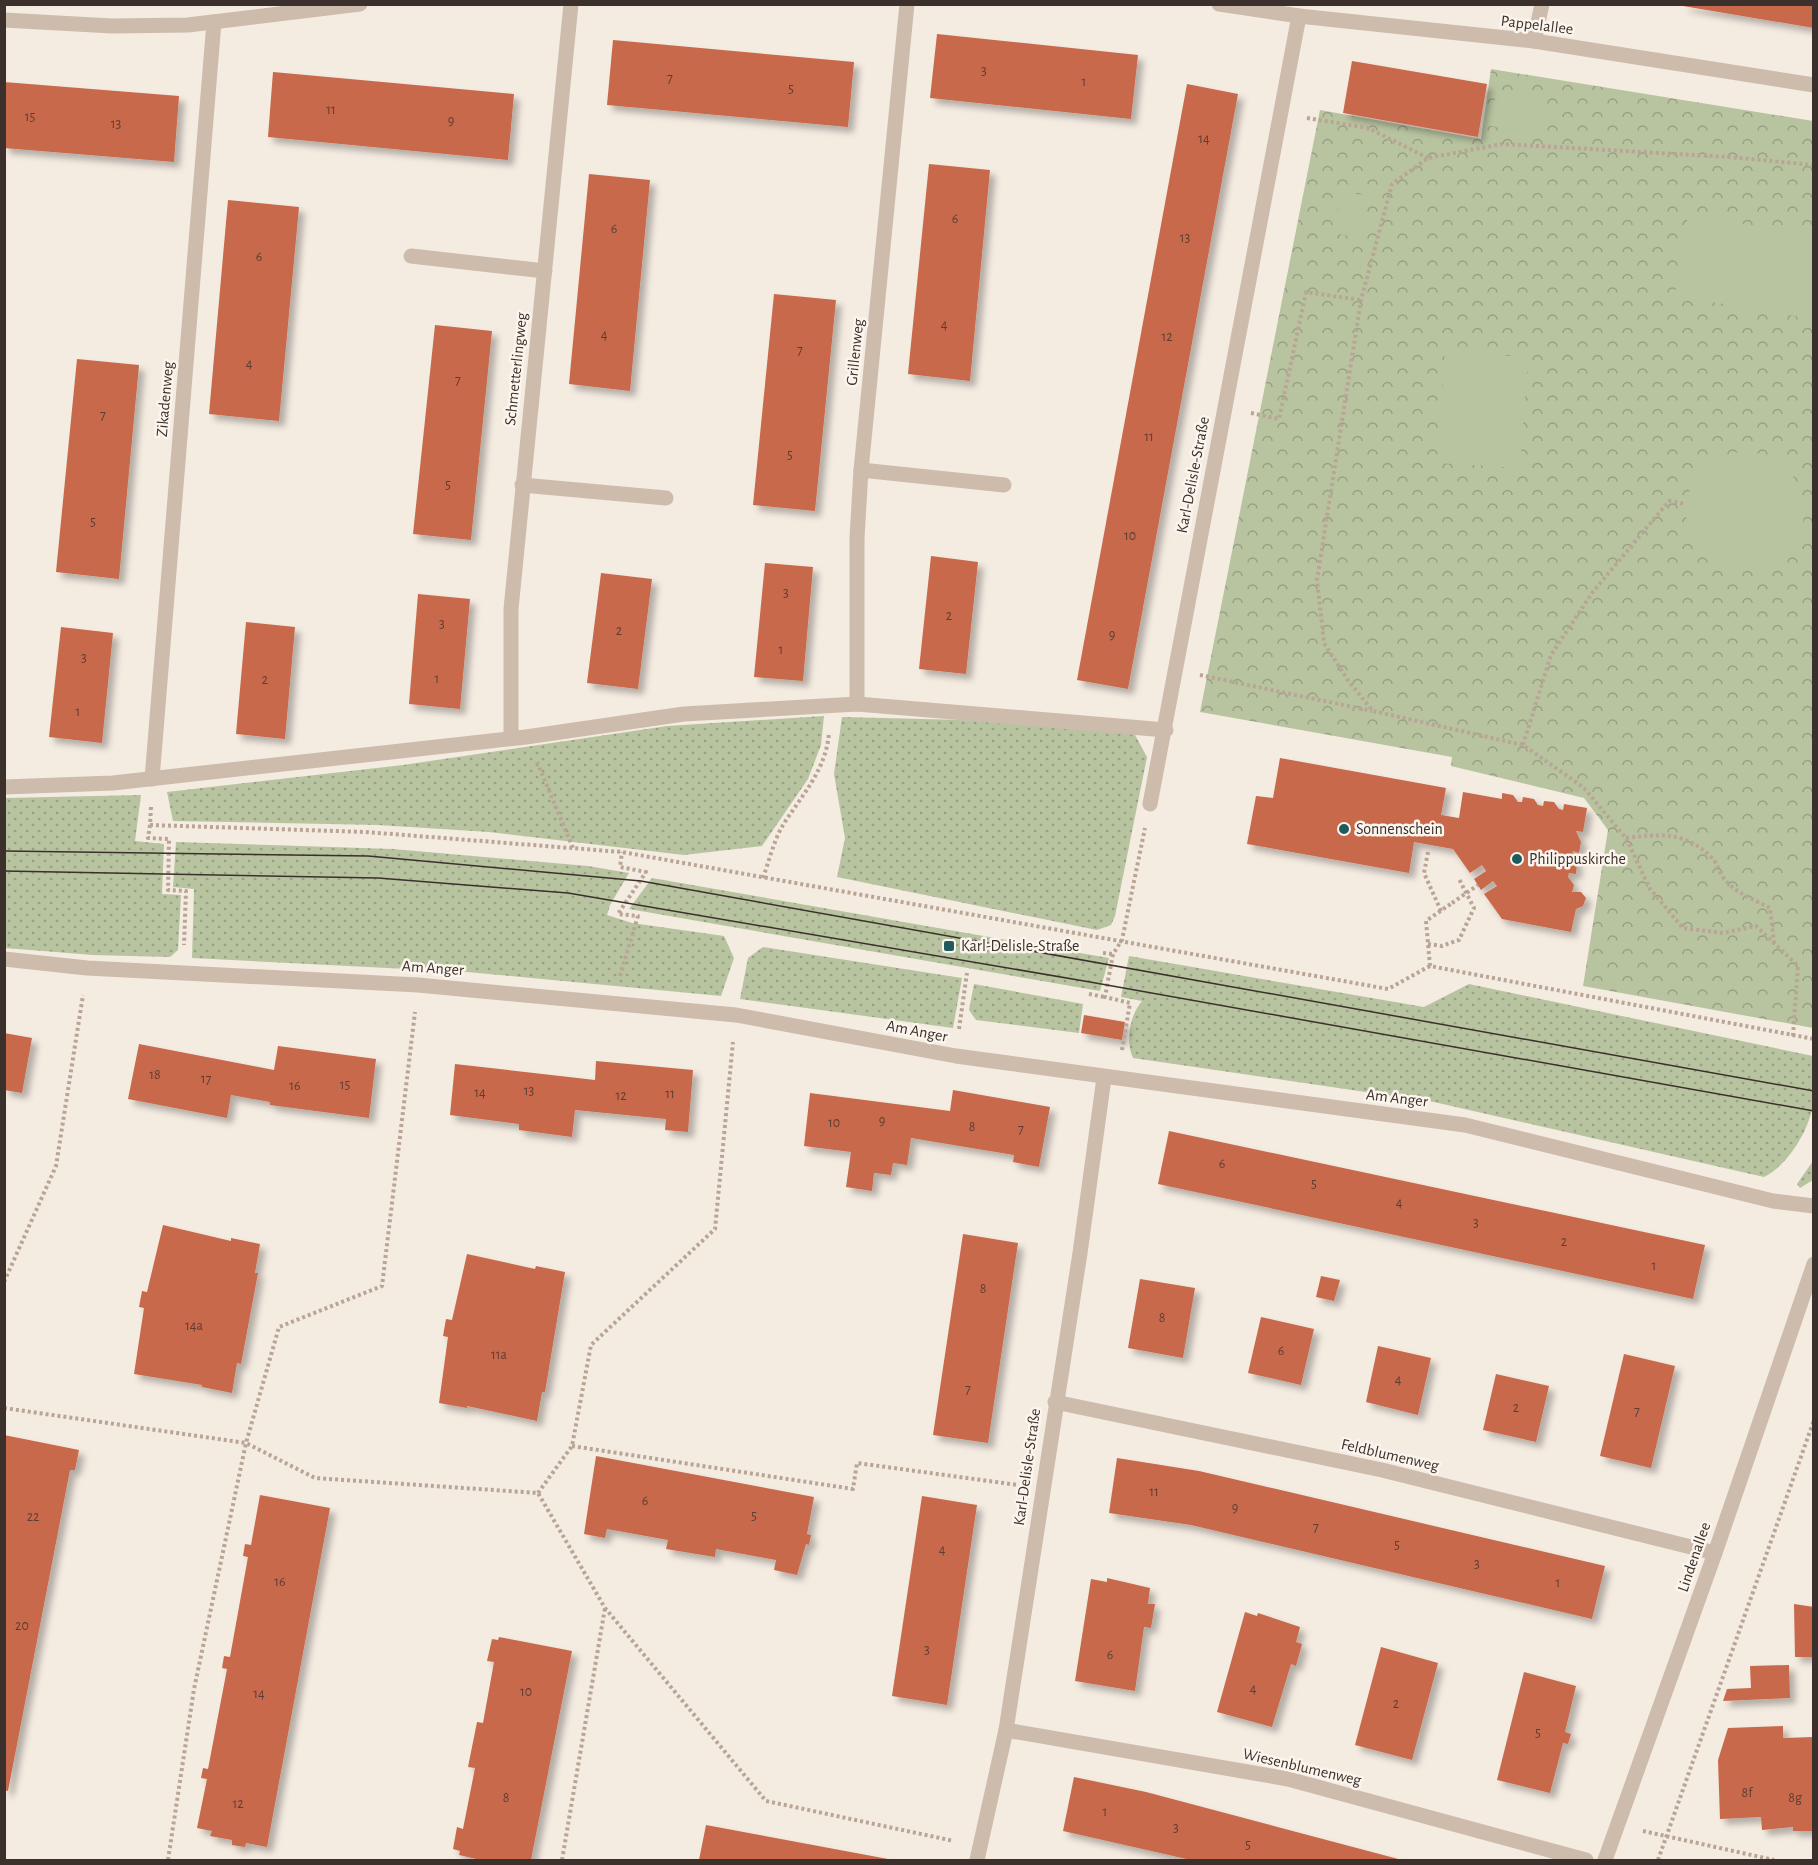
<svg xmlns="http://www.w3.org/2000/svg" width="1818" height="1865" viewBox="0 0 1818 1865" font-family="'Alegreya Sans',sans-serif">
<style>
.grass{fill:url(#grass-dots)}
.park{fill:url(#park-crowns)}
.pitch{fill:#b8c4a0}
.building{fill:#c8694b;filter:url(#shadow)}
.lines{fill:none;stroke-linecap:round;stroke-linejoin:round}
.path{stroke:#b9a596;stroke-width:4;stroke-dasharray:3 3;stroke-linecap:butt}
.service{stroke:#cdbbac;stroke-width:15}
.minor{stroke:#cdbbac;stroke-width:15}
.tram{stroke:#3b302b;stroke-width:1.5}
.path-bridge{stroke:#b9a596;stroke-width:4;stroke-dasharray:3 3;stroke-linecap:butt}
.poi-dot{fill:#1f5a5e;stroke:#fbf5ee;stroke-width:2}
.labels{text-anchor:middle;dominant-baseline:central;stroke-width:5;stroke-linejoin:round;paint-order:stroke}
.number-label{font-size:14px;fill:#5e3e33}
.street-label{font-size:16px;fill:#3b302b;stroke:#fbf5ee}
.poi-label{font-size:16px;fill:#3b302b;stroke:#fbf5ee;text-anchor:start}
</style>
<defs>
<pattern id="grass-dots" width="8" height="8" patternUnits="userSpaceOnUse" patternTransform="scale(1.5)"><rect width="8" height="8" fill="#b8c4a0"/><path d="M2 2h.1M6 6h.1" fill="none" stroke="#97a083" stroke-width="1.8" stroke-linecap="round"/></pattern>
<pattern id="park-crowns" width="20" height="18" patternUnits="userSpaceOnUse" patternTransform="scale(1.5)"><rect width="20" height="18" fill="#b8c4a0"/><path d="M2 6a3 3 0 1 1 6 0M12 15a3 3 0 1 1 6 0" fill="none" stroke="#97a083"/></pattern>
<filter id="shadow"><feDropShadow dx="5.5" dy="5.5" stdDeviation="3" flood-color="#0004"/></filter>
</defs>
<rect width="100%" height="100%" fill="#f4ebe1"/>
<g class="grass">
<path d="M824,716L821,745L808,779L762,846L684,855L489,832L378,825L173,821L167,792L403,765L667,726Z"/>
<path d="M842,717L963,720L1134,733L1147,757L1115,916L1111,925L1097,930L837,877L845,838L834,774Z"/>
<path d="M141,795L135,841L164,844L162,894L181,895L178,950L170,957L93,955L5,948V798Z"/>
<path d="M176,842L393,849L588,866L629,873L610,905L607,915L632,923L724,936L734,958L721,996L467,972L192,958L194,889L173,887Z"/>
<path d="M652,878L1109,958L1100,991L629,909Z"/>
<path d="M763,947L962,978L953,1028L740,999L748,958Z"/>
<path d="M1129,956L1424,1007L1469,984L1813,1056C1814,1072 1815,1089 1813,1104C1809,1131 1788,1165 1764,1177L1434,1102L1133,1058C1125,1041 1130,1015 1142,1001L1121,997Z"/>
<path d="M974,984L1083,1004L1079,1033L976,1020L969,1010Z"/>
<path d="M1813,1161V1180L1800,1188L1797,1184Z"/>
</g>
<path class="park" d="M1491,69L1813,121V1028L1583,986L1608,830L1584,798L1451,766L1452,757L1200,712L1320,110L1481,139Z"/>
<g class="pitch">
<path d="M1496,91L1547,100L1542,135L1491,126Z"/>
<path d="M1342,191L1368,196L1360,238L1333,233Z"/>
<path d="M1688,215L1813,235V319L1675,296Z"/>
<path d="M1445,352L1528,357L1520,468L1438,463Z"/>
<circle cx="1745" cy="511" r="59"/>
</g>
<g class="building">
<path d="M1683,4H1814V28L1683,6Z"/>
<path d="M937,34L1138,55L1131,119L930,98Z"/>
<path d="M613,40L854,62L848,127L607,105Z"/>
<path d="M1352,61L1487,84L1478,137L1343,113Z"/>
<path d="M273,72L514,94L508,160L268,137Z"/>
<path d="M4,82L179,96L174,162L4,148Z"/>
<path d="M1187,84L1238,94L1128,689L1077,680Z"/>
<path d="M929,164L990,170L970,381L908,374Z"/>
<path d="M589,174L650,180L630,391L569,384Z"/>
<path d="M228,200L299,207L279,421L209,414Z"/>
<path d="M774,294L836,300L815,511L753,505Z"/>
<path d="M435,325L492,331L471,540L413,534Z"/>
<path d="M77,359L139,365L119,579L56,572Z"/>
<path d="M931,556L978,562L966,674L919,669Z"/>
<path d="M765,563L813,567L803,681L754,677Z"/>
<path d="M601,573L652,579L638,689L587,683Z"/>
<path d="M418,594L470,599L460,709L409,704Z"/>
<path d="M246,622L295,627L285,739L236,734Z"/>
<path d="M61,627L113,633L102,743L49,737Z"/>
<path d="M1280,758L1446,788L1441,815L1459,818L1463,792L1502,799V793L1513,795L1518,802H1522L1523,797L1534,799L1538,805L1543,806L1544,801L1554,802L1559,809L1563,810L1564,804L1587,808L1583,832L1576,831L1581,842L1579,853L1573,851L1572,855L1577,863L1576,874L1569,873L1568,877L1574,885L1572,892H1581L1586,898L1583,906L1576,909L1571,932L1502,919L1484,894L1497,886L1493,881L1481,890L1474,879L1486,871L1482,865L1470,873L1453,849L1414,842L1409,873L1247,844L1256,796L1273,798Z"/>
<path d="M1084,1015L1125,1022L1122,1040L1081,1033Z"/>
<path d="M4,1033L32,1038L22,1093L4,1090Z"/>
<path d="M139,1044L274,1070L278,1046L376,1059L369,1118L270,1105V1102L231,1095L227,1118L128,1099Z"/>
<path d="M596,1061L693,1070L688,1132L665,1130L666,1119L575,1110L572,1137L519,1130V1124L450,1115L455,1064L595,1080Z"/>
<path d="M953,1090L1050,1107L1039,1167L1013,1162L1014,1155L911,1138L907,1165L893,1163L891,1175L874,1173L872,1191L846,1187L851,1152L804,1146L810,1093L950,1111Z"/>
<path d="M1169,1131L1705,1245L1693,1299L1158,1184Z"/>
<path d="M163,1225L231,1241V1238L260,1244L255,1273H258L241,1364L237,1363L232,1393L202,1387V1385L134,1374L144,1308L139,1307L142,1291L147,1292Z"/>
<path d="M963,1234L1018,1243L988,1443L933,1435Z"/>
<path d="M467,1254L535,1269L536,1266L565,1272L545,1392H542L537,1421L467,1406V1408L439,1403L448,1337L443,1336L446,1319L452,1320Z"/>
<path d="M1321,1276L1340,1280L1334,1301L1316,1297Z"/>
<path d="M1140,1279L1195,1288L1183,1358L1128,1348Z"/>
<path d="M1261,1317L1314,1329L1301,1385L1248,1373Z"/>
<path d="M1378,1346L1431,1358L1418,1415L1366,1402Z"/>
<path d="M1624,1354L1675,1366L1651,1468L1600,1456Z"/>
<path d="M1496,1374L1549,1386L1536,1442L1483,1430Z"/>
<path d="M4,1435L79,1450L75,1470H70L8,1791L4,1790Z"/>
<path d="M596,1456L814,1497L807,1534L811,1535L809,1545L806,1544L797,1575L774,1570L776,1560L716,1549L715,1557L666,1549L668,1540L607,1529L605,1538L584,1534Z"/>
<path d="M1117,1458L1199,1471L1605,1566L1592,1619L1191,1525L1109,1513Z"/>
<path d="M260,1495L330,1508L267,1847L246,1843L245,1847L232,1845V1840L210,1836L212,1831L197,1828L207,1779L201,1778L203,1768L208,1769L227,1669L222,1668L224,1656L230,1657L248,1557L243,1556L245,1544L251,1545Z"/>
<path d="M922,1496L977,1505L947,1705L892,1696Z"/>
<path d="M1107,1578L1150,1588L1148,1604H1155L1151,1628L1144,1627L1135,1691L1075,1681L1091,1579L1107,1582Z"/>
<path d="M1794,1604L1814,1607V1657H1795Z"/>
<path d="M1245,1612L1257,1616L1258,1613L1300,1627L1296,1642L1302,1644L1296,1666L1291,1664L1272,1727L1217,1712Z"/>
<path d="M499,1637L572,1651L531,1860H481L459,1855L460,1851L453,1849L457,1827L463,1829L475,1768L468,1767L477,1722L483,1723L494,1662L487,1661L492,1639L498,1640Z"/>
<path d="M1381,1647L1438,1663L1412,1760L1355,1745Z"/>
<path d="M1789,1665L1790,1698L1723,1701L1727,1689L1751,1688L1750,1666Z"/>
<path d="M1524,1672L1576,1686L1565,1732L1571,1734L1568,1744L1563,1743L1550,1793L1497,1780Z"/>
<path d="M1783,1726V1738L1814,1737L1812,1831H1793V1827L1762,1830L1761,1817L1720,1819L1718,1760L1728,1728Z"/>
<path d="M1074,1777L1146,1792L1402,1860H1191L1063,1831Z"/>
<path d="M706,1825L888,1859L887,1860H699Z"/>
</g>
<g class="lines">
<g class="path">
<path d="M1307,118L1368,128L1428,158"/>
<path d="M1251,413L1279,419L1306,292L1361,300"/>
<path d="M1200,675L1372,711"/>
<path d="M1523,745L1551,655L1592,593L1669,501L1686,504"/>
<path d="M537,762L573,848"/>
<path d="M151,807L150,825L366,832L622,852L1388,989L1430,966L1814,1039"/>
<path d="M150,825L148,838L169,839L168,890L186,891L184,945"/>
<path d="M1626,838C1660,834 1686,831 1712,858C1718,864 1720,875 1726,881C1738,894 1755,900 1770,908L1774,943"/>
<path d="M1428,852L1424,873L1441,911"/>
<path d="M763,878C769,861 774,840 783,825C802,795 826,770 829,733"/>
<path d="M1428,944L1442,946L1459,940L1474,908L1459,879"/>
<path d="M1103,953L1113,954"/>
<path d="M1430,966L1426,921L1452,903"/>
<path d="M620,976L638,916L618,914L646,872L620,867L622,852"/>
<path d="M1089,994L1105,997"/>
<path d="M959,1029L967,973"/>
<path d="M1793,1036L1798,966L1756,926L1723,933L1683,928L1650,889L1626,838L1583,787L1523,745L1373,711L1349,682L1324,643L1317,580L1361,300L1392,184L1428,158L1502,144L1729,157L1814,165"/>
<path d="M1122,1050L1130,1003L1105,997L1113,954L1122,940L1145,828"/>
<path d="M4,1282L56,1166L83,995"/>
<path d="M4,1408L246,1443L315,1478L538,1493L605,1608L766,1801L954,1841"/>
<path d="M572,1446L853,1489L857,1463L1018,1485"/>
<path d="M538,1493L572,1446L591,1345L715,1229L733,1042"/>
<path d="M1643,1831L1774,1860"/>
<path d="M168,1860L194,1689L246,1443L279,1327L382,1286L415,1012"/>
<path d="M562,1860L605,1608"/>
<path d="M1658,1860L1814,1420"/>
</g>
<g class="service">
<path d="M411,256L545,271"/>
<path d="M861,470L1004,485"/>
<path d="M522,485L666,498"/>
<path d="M4,787L113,783L526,737L684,714L857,704L1166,730"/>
</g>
<g class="minor">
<path d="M1219,4L1299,16L1534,41L1814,85"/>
<path d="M4,20L112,26L188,25L360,4"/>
<path d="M1534,41L1542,4"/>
<path d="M857,704V538L861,470L907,4"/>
<path d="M511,738V609L571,4"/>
<path d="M152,779L214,22"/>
<path d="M1150,804L1299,16"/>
<path d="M4,959L87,968L418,985L736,1015L956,1056L1465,1125L1773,1201L1814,1206"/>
<path d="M1055,1402L1382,1470L1715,1553"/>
<path d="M1006,1730L1288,1779L1586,1860"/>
<path d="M977,1860L1006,1730L1080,1253L1104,1078"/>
<path d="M1605,1860L1715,1553L1814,1264"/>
</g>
<g class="tram">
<path d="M4,851L368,856L641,881L1814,1091"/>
<path d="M4,871L378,878L568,893L1090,982L1814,1111"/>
</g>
<path class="path-bridge" d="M1452,903L1478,885"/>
</g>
<g class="poi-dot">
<circle cx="1344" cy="829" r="6"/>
<circle cx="1517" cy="859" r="6"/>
<rect x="943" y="940" width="12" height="12" rx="3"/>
</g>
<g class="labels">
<g class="number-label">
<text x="984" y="71">3</text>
<text x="670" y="78">7</text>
<text x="1084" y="82">1</text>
<text x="791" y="89">5</text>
<text x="331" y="110">11</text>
<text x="30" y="117">15</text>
<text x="451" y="121">9</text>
<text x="116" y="124">13</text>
<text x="1204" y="139">14</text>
<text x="955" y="219">6</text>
<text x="614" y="229">6</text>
<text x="1185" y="238">13</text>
<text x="259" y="257">6</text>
<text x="944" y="325">4</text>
<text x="604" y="335">4</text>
<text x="1167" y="337">12</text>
<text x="800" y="350">7</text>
<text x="249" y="364">4</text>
<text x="458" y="380">7</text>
<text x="103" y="415">7</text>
<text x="1149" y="437">11</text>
<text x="790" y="455">5</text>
<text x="448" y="485">5</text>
<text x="93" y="522">5</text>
<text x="1130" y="536">10</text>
<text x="786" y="593">3</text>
<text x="949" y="616">2</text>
<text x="442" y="624">3</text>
<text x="619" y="631">2</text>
<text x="1112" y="635">9</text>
<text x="781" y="650">1</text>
<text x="84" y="658">3</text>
<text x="437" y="679">1</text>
<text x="265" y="680">2</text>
<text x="78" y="712">1</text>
<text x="155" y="1075">18</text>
<text x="206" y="1079">17</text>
<text x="345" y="1085">15</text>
<text x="295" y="1086">16</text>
<text x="529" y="1091">13</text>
<text x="480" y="1093">14</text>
<text x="670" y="1094">11</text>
<text x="621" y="1096">12</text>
<text x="882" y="1121">9</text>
<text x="834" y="1123">10</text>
<text x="972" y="1127">8</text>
<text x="1021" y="1129">7</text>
<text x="1222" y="1164">6</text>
<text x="1314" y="1184">5</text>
<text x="1399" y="1203">4</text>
<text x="1476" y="1223">3</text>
<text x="1564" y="1242">2</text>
<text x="1654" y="1266">1</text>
<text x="983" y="1289">8</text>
<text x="1162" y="1318">8</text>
<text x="194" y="1326">14a</text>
<text x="1281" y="1351">6</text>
<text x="499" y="1355">11a</text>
<text x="1398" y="1380">4</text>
<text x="968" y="1389">7</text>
<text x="1516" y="1408">2</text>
<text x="1637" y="1411">7</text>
<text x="1154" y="1492">11</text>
<text x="645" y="1501">6</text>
<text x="1235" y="1508">9</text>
<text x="754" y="1516">5</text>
<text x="33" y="1517">22</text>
<text x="1316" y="1527">7</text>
<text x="1397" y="1545">5</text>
<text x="942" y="1550">4</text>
<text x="1477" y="1564">3</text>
<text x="280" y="1582">16</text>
<text x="1558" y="1583">1</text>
<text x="22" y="1626">20</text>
<text x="927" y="1650">3</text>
<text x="1110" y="1655">6</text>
<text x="1253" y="1689">4</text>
<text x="526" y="1692">10</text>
<text x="259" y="1694">14</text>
<text x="1396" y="1704">2</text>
<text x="1538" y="1733">5</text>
<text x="1747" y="1793">8f</text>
<text x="506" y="1798">8</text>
<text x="1795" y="1798">8g</text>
<text x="238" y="1804">12</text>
<text x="1105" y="1812">1</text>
<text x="1176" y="1828">3</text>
<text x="1248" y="1845">5</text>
</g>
<g class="street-label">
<text transform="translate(1537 25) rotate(7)">Pappelallee</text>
<text transform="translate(855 352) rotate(-84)">Grillenweg</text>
<text transform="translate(516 369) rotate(-84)">Schmetterlingweg</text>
<text transform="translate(165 399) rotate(-85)">Zikadenweg</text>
<text transform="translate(1193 475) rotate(-79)">Karl-Delisle-Straße</text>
<text transform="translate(433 968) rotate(4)">Am Anger</text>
<text transform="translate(917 1031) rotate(11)">Am Anger</text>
<text transform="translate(1397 1098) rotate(7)">Am Anger</text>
<text transform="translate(1390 1455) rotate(13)">Feldblumenweg</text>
<text transform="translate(1027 1467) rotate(-82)">Karl-Delisle-Straße</text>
<text transform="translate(1694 1557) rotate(-71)">Lindenallee</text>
<text transform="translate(1302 1767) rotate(13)">Wiesenblumenweg</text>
</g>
<g class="poi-label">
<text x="1356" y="829">Sonnenschein</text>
<text x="1529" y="859">Philippuskirche</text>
<text x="961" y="946">Karl-Delisle-Straße</text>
</g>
</g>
<rect width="1818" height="1865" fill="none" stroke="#3b302b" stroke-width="12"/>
</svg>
